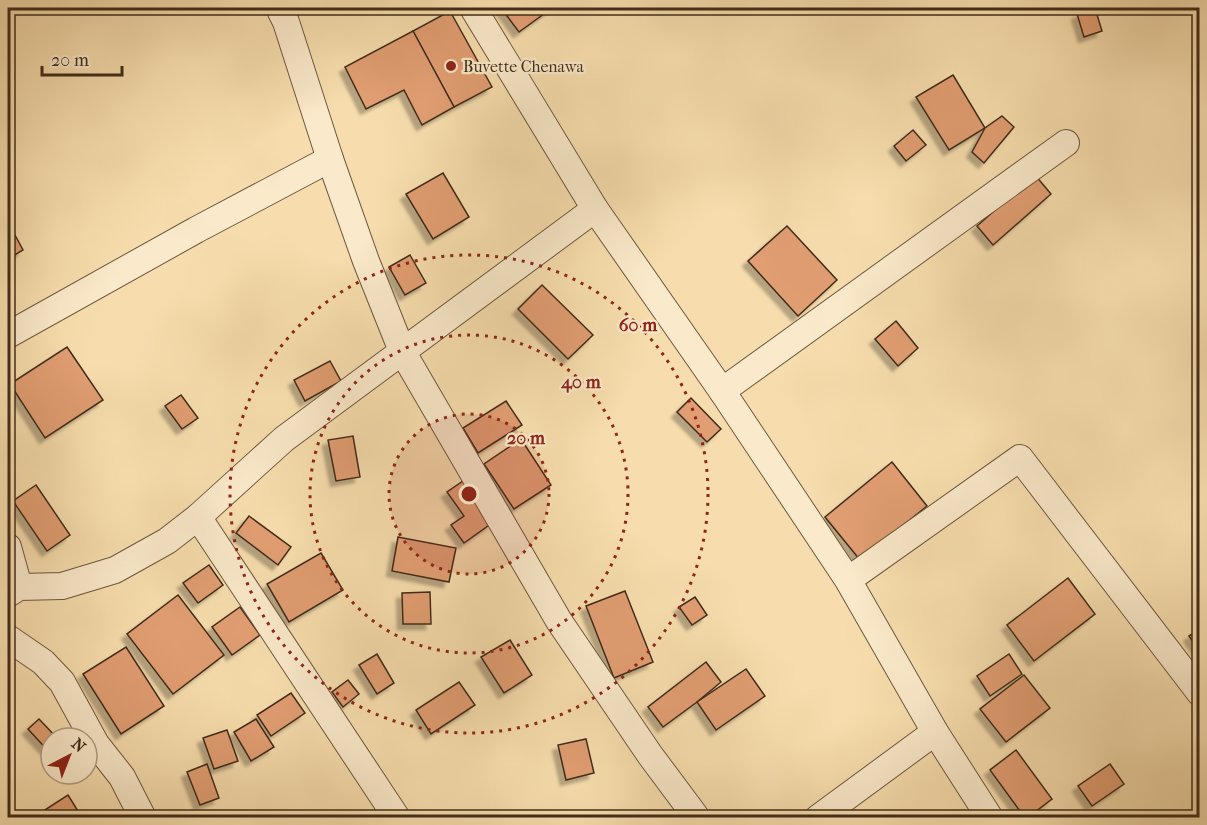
<svg xmlns="http://www.w3.org/2000/svg" width="1207" height="825" viewBox="0 0 1207 825" font-family="'IM FELL French Canon',serif">
<style>
.building{fill:#e19e72;stroke:#402c1a;stroke-width:1.5;filter:url(#shadow)}
.lines{fill:none;stroke-linecap:round;stroke-linejoin:round}
.minor-casing{stroke:#6e583f;stroke-width:28}
.minor{stroke:#fae9ca;stroke-width:26}
.ring{fill:none;stroke:#8f2418;stroke-width:3;stroke-dasharray:3 6}
.poi-dot{fill:#8f2418;stroke:#fae9ca;stroke-width:2}
.labels{text-anchor:middle;dominant-baseline:central;stroke-width:4.5;stroke-linejoin:round;paint-order:stroke}
.poi-label{font-size:16px;fill:#402c1a;stroke:#fae9ca;text-anchor:start}
.centre{fill:#8f2418;stroke:#fae9ca;stroke-width:3}
.ring-label{font-size:18px;text-anchor:middle;font-weight:bold;fill:#8f2418;stroke:#fae9ca;stroke-width:4.5;stroke-linejoin:round;paint-order:stroke}
</style>
<defs>
<filter id="shadow"><feDropShadow dx="-5.5" dy="5.5" stdDeviation="1.5" flood-color="#0004"/></filter>
</defs>
<rect width="100%" height="100%" fill="#f7ddad"/>
<filter id="stains"><feTurbulence type="fractalNoise" baseFrequency=".00333" numOctaves="4"/><feColorMatrix values="0 0 0 0 .2 0 0 0 0 .09 0 0 0 0 .02 0 0 0 .5 -.17"/></filter>
<radialGradient id="worn" r=".72"><stop offset=".6" stop-color="#630" stop-opacity="0"/><stop offset="1" stop-color="#630" stop-opacity=".3"/></radialGradient>
<g class="building">
<path d="M501,8H552L519,32Z"/>
<path d="M1095,8L1102,31L1084,37L1077,14Z"/>
<path d="M450,11L492,87L454,107L413,31Z"/>
<path d="M413,31L454,107L422,125L404,90L366,109L345,67Z"/>
<path d="M953,75L985,128L949,150L916,97Z"/>
<path d="M1002,116L1014,127L984,163L972,152L985,128Z"/>
<path d="M913,130L926,145L906,161L894,146Z"/>
<path d="M443,173L469,217L433,239L406,194Z"/>
<path d="M1035,175L1051,194L993,245L977,226Z"/>
<path d="M8,222L23,250L8,259Z"/>
<path d="M787,226L837,280L798,316L748,261Z"/>
<path d="M410,255L426,283L405,295L389,267Z"/>
<path d="M542,285L593,335L568,359L518,309Z"/>
<path d="M896,321L918,348L898,366L875,339Z"/>
<path d="M67,347L103,400L45,438L10,384Z"/>
<path d="M330,361L341,381L305,401L294,380Z"/>
<path d="M181,395L198,418L182,429L165,406Z"/>
<path d="M691,398L721,429L707,442L677,412Z"/>
<path d="M506,401L522,425L478,453L463,428Z"/>
<path d="M353,436L360,477L336,481L328,440Z"/>
<path d="M521,439L551,485L514,509L484,464Z"/>
<path d="M892,462L927,506L860,560L825,517Z"/>
<path d="M463,481L492,523L464,543L451,525L464,516L447,492Z"/>
<path d="M36,485L70,535L47,551L13,501Z"/>
<path d="M249,516L291,547L278,565L236,533Z"/>
<path d="M398,537L456,548L449,582L392,571Z"/>
<path d="M321,553L343,590L289,622L267,584Z"/>
<path d="M209,565L223,585L198,603L183,583Z"/>
<path d="M1068,578L1095,614L1034,661L1007,625Z"/>
<path d="M625,591L653,662L614,678L586,606Z"/>
<path d="M430,592L431,624H403L402,593Z"/>
<path d="M178,595L224,655L173,694L127,634Z"/>
<path d="M695,597L707,615L692,625L679,607Z"/>
<path d="M240,607L260,635L232,655L212,627Z"/>
<path d="M1200,629V652L1189,636Z"/>
<path d="M510,640L532,675L504,693L481,657Z"/>
<path d="M126,647L164,706L121,734L83,674Z"/>
<path d="M377,654L394,683L377,694L359,665Z"/>
<path d="M1009,654L1022,674L990,696L977,676Z"/>
<path d="M706,662L721,682L697,702L663,727L648,707Z"/>
<path d="M746,669L765,696L716,730L697,702Z"/>
<path d="M1024,675L1050,708L1006,742L980,709Z"/>
<path d="M348,680L359,694L343,707L332,692Z"/>
<path d="M459,682L475,705L431,734L416,710Z"/>
<path d="M291,693L305,713L271,736L257,715Z"/>
<path d="M39,719L57,738H51V754L28,729Z"/>
<path d="M256,719L274,747L251,761L234,732Z"/>
<path d="M227,730L238,761L214,769L203,738Z"/>
<path d="M586,739L594,773L566,780L558,745Z"/>
<path d="M1016,750L1052,799L1027,818H1025L990,770Z"/>
<path d="M207,764L219,798L200,805L187,772Z"/>
<path d="M1110,764L1124,784L1092,806L1078,786Z"/>
<path d="M68,795L81,816L78,818H39L37,815Z"/>
</g>
<g class="lines">
<defs>
<g id="minor">
<path d="M279,8L286,22L330,159L366,261L402,351L559,621L650,755L697,818"/>
<path d="M473,8L595,209L722,391L848,580L935,732L990,818"/>
<path d="M8,335L196,230L330,159"/>
<path d="M722,391L1066,143"/>
<path d="M198,517L397,818"/>
<path d="M8,547L19,587"/>
<path d="M848,580L1020,458L1200,693"/>
<path d="M8,594L19,587L62,586L115,570L167,541L198,517L284,439L595,209"/>
<path d="M8,638L43,662L62,682L96,744L122,777L143,818"/>
<path d="M818,818L935,732"/>
</g>
</defs>
<use href="#minor" class="minor-casing"/>
<use href="#minor" class="minor"/>
</g>
<circle cx="469" cy="494" r="80" fill="#8f2418" fill-opacity=".12"/>
<g class="ring">
<circle cx="469" cy="494" r="80"/>
<circle cx="469" cy="494" r="159"/>
<circle cx="469" cy="494" r="239"/>
</g>
<circle class="poi-dot" cx="451" cy="66" r="6"/>
<g class="labels">
<g class="poi-label">
<text x="463" y="66">Buvette Chenawa</text>
</g>
</g>
<circle cx="469" cy="494" r="9" class="centre"/>
<g class="ring-label">
<text x="638" y="331">60 m</text>
<text x="581" y="388">40 m</text>
<text x="526" y="444">20 m</text>
</g>
<rect width="1207" height="825" fill="none" stroke="#f7ddad" stroke-width="30"/>
<rect x="9" y="9" width="1189" height="807" fill="none" stroke="#402c1a" stroke-width="3"/>
<rect x="15" y="15" width="1177" height="795" fill="none" stroke="#402c1a" stroke-width="1.5"/>
<g transform="translate(69 756) rotate(42)"><circle r="28" fill="#fae9ca" stroke="#b09d84" stroke-width="1.5"/>
<path d="M0-4.5L10 22L0 15L-10 22Z" fill="#8f2418"/>
<text y="-9" font-size="16" font-weight="bold" text-anchor="middle" fill="#402c1a">N</text>
</g>
<path d="M42 66v9h80v-9" fill="none" stroke="#402c1a" stroke-width="3"/>
<text x="51" y="66" font-size="18" fill="#402c1a" stroke="#fae9ca" stroke-width="4.5" paint-order="stroke">20 m</text>
<rect width="100%" height="100%" filter="url(#stains)"/>
<rect width="100%" height="100%" fill="url(#worn)"/>
</svg>
